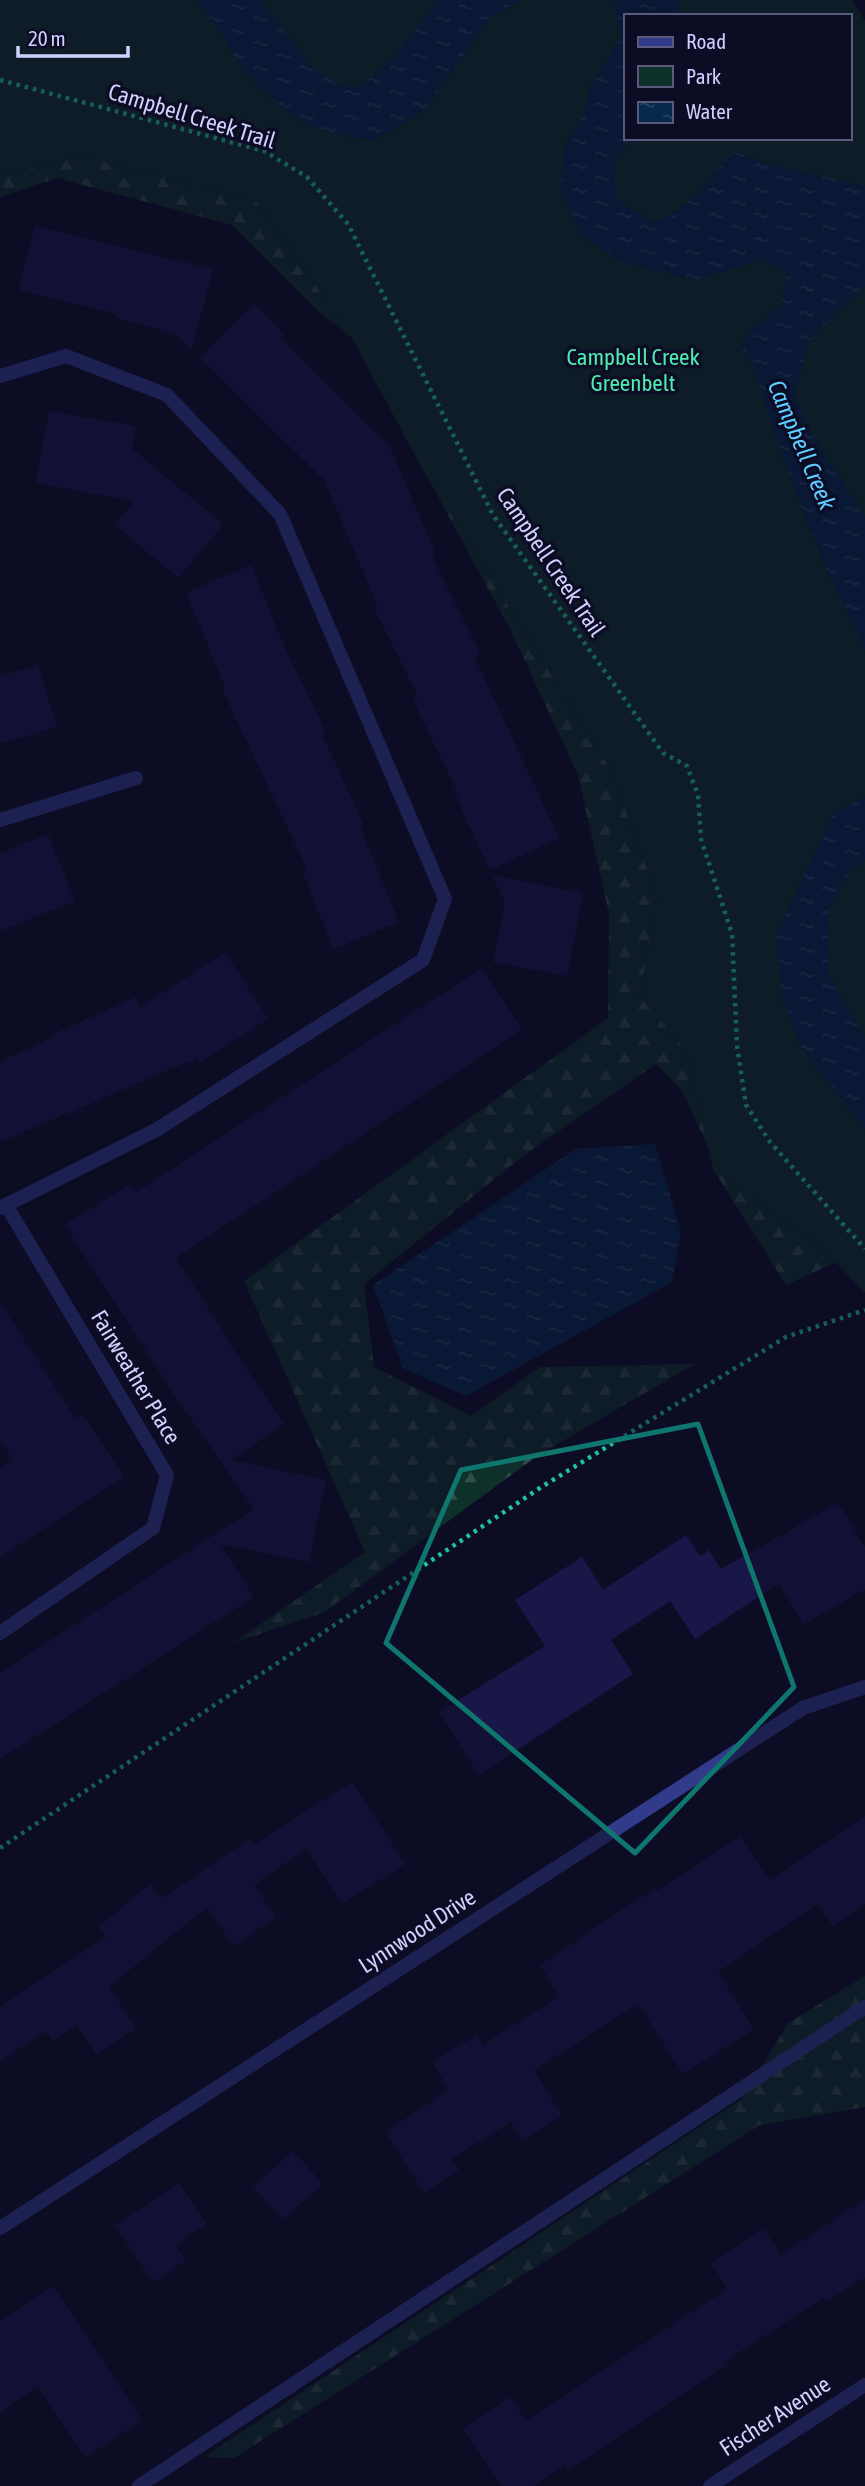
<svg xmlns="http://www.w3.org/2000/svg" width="865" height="2486" viewBox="0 0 865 2486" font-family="'Asap Condensed',sans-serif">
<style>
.forest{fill:url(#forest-firs)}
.park{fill:#0e302a;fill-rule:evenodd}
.water{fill:url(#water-ripples)}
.building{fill:#191648}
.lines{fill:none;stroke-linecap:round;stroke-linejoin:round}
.path{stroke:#21c2a1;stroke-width:4.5;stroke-dasharray:3.5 5;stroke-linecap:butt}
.service{stroke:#313b89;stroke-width:14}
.minor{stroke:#313b89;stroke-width:14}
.marked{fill:none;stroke:#0f766e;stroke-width:5;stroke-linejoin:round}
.labels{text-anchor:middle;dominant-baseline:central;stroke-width:7;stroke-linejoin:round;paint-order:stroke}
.street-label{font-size:23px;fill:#d0d1ff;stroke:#0c0c25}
.park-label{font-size:23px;fill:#4eecae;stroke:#0c0c25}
.water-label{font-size:24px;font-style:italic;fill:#5eccff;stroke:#0c0c25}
</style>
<defs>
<pattern id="forest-firs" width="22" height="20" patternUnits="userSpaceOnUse" patternTransform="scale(1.75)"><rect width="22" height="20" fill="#0e302a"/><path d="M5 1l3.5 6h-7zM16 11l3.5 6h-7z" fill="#304d4a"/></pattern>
<pattern id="water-ripples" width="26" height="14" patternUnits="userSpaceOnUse" patternTransform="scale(1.75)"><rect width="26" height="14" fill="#06284a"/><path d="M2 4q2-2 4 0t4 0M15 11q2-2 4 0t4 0" fill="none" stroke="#294665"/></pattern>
</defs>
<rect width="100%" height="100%" fill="#0c0c25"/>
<g class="forest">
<path d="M0,0L315,136L865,1249L786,1285L713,1169L708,1147L683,1092L656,1064L523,1156L364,1284L374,1367L471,1416L540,1367L695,1364L537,1456L325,1612L233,1643L365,1552L244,1281L608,1018L609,914L578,775L510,629L352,338L318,311L232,225L57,178L0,197Z"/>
<path d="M865,1976V2107L760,2125L234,2458L204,2457L743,2098L788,2023Z"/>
</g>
<path class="park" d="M0,0H852L865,21V1293L826,1252L713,1169L685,1048L639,996L657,898L612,772L419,463L352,338L257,202L79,156L0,177ZM625,16H849V138H625Z"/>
<g class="water">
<path d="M196,0H260L314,68L339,85L359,87C391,63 414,33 437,0H520L490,18L423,112L373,140L354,138L310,126L283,108L244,72L218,28Z"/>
<path d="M608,0H677L680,16H625V138H630L615,161L616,199L653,222C692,210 706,177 735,152L765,163L865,186V286L810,339L794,396L815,439L865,516V651C853,621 836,593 824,563C796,498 774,431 752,364L740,348L750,331L782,303L787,272L762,260L695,280L620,262L581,235L560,191L565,147L583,115L591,84L622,36L614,3Z"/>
<path d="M865,796V860L851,870L829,909L828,974L865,1038V1129L803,1050L783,1002L776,935L834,812Z"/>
<path d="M655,1144L681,1233L672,1282L466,1396L403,1368L373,1285L576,1149Z"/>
</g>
<g class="building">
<path d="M35,226L213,269L192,350L175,334L116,318L117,314L18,290Z"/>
<path d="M254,304L284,334L280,338L390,447L436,555L432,557L480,653L474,656L559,838L490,870L455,795L458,794L413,700L418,697L374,608L378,607L324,480L200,358Z"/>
<path d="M49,411L136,426L132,449L223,524L179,578L115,525L135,501L36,483Z"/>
<path d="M251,565L285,648L326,732L322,734L364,825L360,827L399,922L333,949L302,871L307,869L222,689L225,687L186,592Z"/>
<path d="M38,665L57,727L0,744V676Z"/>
<path d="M48,834L75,901L0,931V853Z"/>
<path d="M492,875L583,893L567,976L493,962L505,903Z"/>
<path d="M225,952L268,1019L200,1063L197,1058L0,1142V1061L54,1037L53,1034L136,997L141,1007Z"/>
<path d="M482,968L522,1029L176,1258L230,1342L229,1343L284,1424L231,1460L326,1480L309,1562L220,1544L254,1597L0,1759V1673L254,1509L175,1396L65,1225L130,1184L136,1192Z"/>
<path d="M0,1303L76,1419L83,1414L124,1477L0,1557V1469L13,1460L0,1440Z"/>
<path d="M838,1503L865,1547V1589L803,1625L779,1583L695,1639L670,1601L611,1640L633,1674L479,1775L439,1712L545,1646L515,1600L582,1557L603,1590L686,1535L700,1556L709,1550L721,1569Z"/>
<path d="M352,1782L405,1864L342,1904L306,1849L254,1885L276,1918L233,1946L207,1907L109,1987L136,2029L96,2055L77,2025L53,2041L46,2031L0,2061V2006L106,1937L98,1927L150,1884L162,1898L251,1838L255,1844Z"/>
<path d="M865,1816V1904L833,1926L818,1904L718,1972L754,2029L683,2074L638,2004L534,2070L562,2116L522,2141L511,2122L451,2159L459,2170L424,2193L385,2132L449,2090L432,2062L477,2035L483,2045L559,1996L540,1965L592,1931L591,1930L656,1888L657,1891L740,1836L770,1880Z"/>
<path d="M293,2151L323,2184L283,2219L253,2187Z"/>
<path d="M179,2183L207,2224L176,2245L186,2260L153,2282L115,2225Z"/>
<path d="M865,2199V2277L826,2302L823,2298L726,2361L729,2364L568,2470L565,2465L534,2486H501L463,2429L510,2397L526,2421L727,2289L711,2263L764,2229L781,2255Z"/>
<path d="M53,2286L142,2420L85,2458L38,2387L0,2413V2321Z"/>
</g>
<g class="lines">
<g class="path">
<path d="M0,80L264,151L307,177L348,224L493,515L663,753L687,766L698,795L701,839L732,934L737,1046L746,1105L770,1142L865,1249"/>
<path d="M0,1848L543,1486L786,1337L865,1310"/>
</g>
<path class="service" d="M139,2486L865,2007"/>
<g class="minor">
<path d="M0,376L66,356L167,395L280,514L445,899L423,960L156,1130L0,1208"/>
<path d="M0,820L136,778"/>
<path d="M0,1633L153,1528L167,1475L6,1205"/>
<path d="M0,2228L803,1708L865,1687"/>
<path d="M710,2486L865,2385"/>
</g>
</g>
<path d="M0 0H865V2486H0ZM698,1424L794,1687L635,1853L386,1643L461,1470Z" fill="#0c0c25" fill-opacity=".55" fill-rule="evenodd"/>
<path class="marked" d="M698,1424L794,1687L635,1853L386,1643L461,1470Z"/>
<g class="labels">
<g class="street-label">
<text transform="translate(192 116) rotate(17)">Campbell Creek Trail</text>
<text transform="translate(551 562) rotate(56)">Campbell Creek Trail</text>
<text transform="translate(136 1377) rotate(59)">Fairweather Place</text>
<text transform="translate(417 1931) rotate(-33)">Lynnwood Drive</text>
<text transform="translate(775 2416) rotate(-33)">Fischer Avenue</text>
</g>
<g class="park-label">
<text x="633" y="357">Campbell Creek<tspan x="633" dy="26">Greenbelt</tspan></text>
</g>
<g class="water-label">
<text transform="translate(802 445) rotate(67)">Campbell Creek</text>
</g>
</g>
<rect x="624" y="14" width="228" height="126" fill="#0c0c25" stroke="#5a5b7c" stroke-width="2"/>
<rect x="638" y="37" width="35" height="10" fill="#313b89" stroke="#5a5b7c" stroke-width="2"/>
<text x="686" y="49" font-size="21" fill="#d0d1ff">Road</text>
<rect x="638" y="66" width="35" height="21" fill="#0e302a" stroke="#5a5b7c" stroke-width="2"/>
<text x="686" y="84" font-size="21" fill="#d0d1ff">Park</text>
<rect x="638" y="102" width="35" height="21" fill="url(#water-ripples)" stroke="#5a5b7c" stroke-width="2"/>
<text x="686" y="119" font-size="21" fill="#d0d1ff">Water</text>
<path d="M18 46v10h110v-10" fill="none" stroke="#d0d1ff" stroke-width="3.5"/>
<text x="28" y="46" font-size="21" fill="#d0d1ff" stroke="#0c0c25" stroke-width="5" paint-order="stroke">20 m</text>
</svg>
